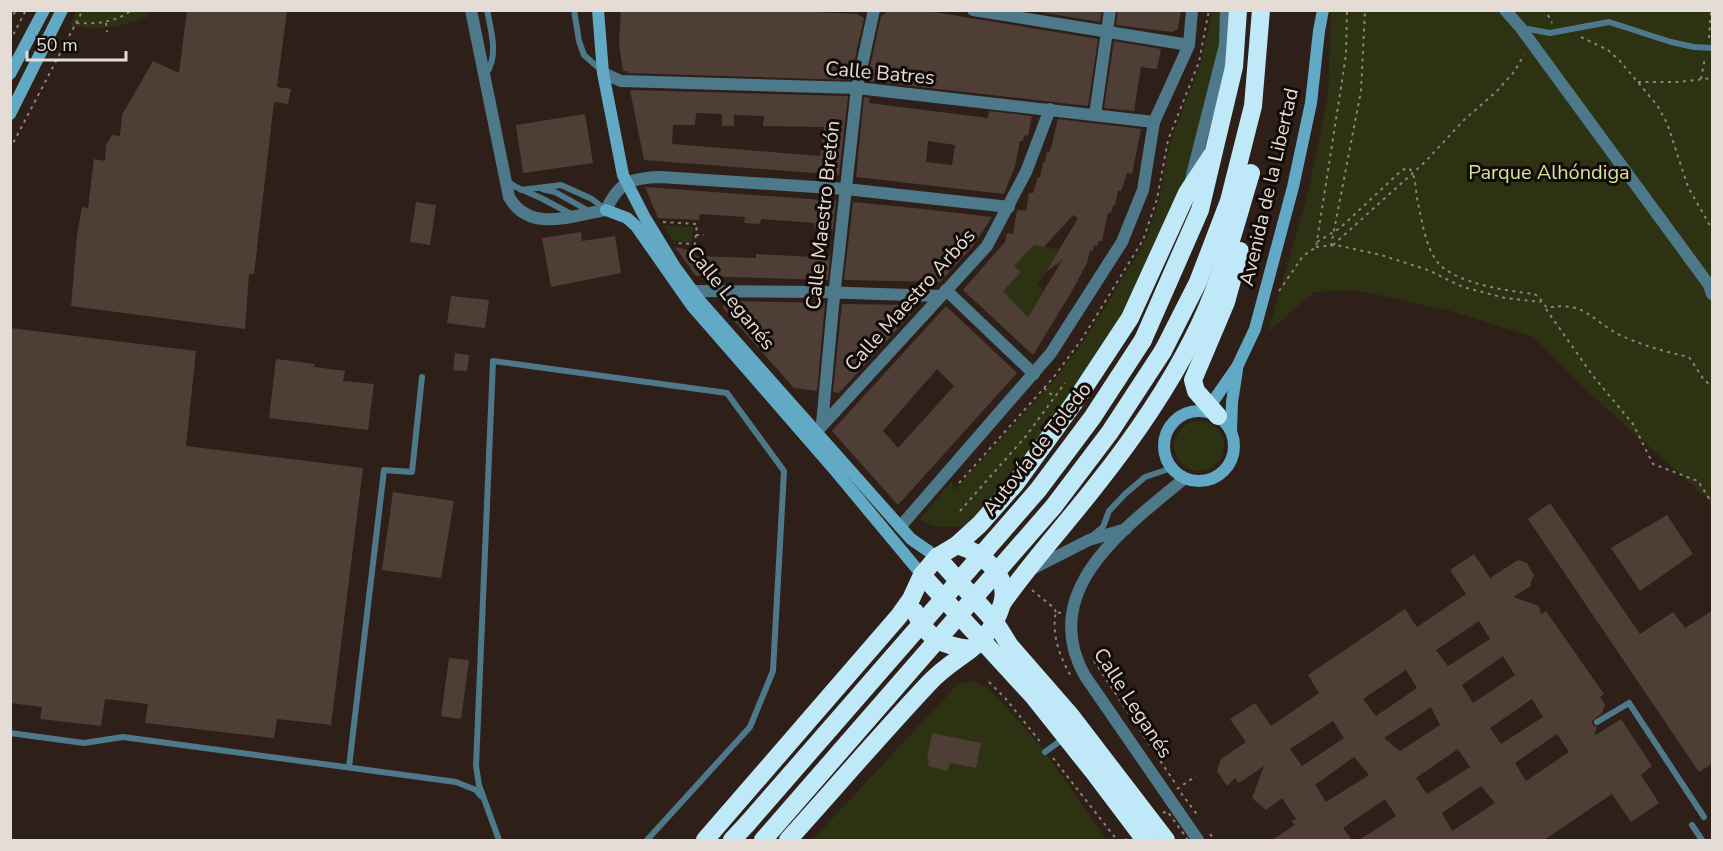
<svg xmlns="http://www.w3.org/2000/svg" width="1723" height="851" viewBox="0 0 1723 851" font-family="'Nunito Sans',sans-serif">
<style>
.green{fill:#2d3212}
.building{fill:#4e3e36;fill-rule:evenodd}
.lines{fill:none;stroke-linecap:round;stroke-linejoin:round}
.path{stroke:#8e837c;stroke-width:2;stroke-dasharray:3 4.5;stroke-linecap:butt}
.lane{stroke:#4d798a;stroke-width:6}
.street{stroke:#4d798a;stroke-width:12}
.secondary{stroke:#61a9c5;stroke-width:12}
.highway{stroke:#bfe8f9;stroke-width:18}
.path-bridge{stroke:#8e837c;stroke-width:2;stroke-dasharray:3 4.5;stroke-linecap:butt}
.highway-bridge{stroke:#bfe8f9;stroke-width:18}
.labels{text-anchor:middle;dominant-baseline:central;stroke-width:6;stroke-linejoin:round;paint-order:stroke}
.street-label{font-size:20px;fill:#e6dcd6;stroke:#120b08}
.park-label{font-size:20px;fill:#d5e39d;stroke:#120b08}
</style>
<rect width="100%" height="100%" fill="#2e2018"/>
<g class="green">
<path d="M77,11V10L151,11L147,17C122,26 95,33 69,25Z"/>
<path d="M1212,11H1222C1214,155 1132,315 1047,430C1023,462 996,494 970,525C953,528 934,530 920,519L952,481L954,491L1055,379L1084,341L1145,242L1159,201L1170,142L1201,63Z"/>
<path d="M1331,11H1712V506L1707,498L1578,383L1534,337L1447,310L1355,290L1314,292L1268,332L1307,197L1328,97Z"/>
<path d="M663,225L693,227L692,242L672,240Z"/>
<path d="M1021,243L1072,252L1063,259L1058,267L1051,263L1038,285L1044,290L1028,317L997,285L1021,272L1014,266L1026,253Z"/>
<circle cx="1199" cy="446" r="25"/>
<path d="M972,681L988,688L1025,728L1045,752L1107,840H812L958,684Z"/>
</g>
<g class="building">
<path d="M187,10H287L277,87L291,89L288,104L274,102L254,274H249L245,329L71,306L77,235L82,207L88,208L94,159L105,161L106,145L112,135L120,136L122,115L153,61L179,73Z"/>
<path d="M621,10H771L857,14L864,18L850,80L627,73V71H623L619,44Z"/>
<path d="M890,10L934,12L1098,39L1088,106L867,81L881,16Z"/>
<path d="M1028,10H1102L1100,22Z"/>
<path d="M1118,10H1181L1178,29L1172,32L1116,25Z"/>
<path d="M1114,41L1161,49L1157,69L1141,67L1134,111L1104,108Z"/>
<path d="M630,90L848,96L839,175L644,160ZM696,113L722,114V126H734V115L764,116L763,126L824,127L820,156L672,144L673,125H695Z"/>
<path d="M864,97L870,98L869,103L988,118L989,111L1032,116L1028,135L1024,136L1023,141H1020L1015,166L1004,194L856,177ZM928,141L955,145L952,165L926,162Z"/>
<path d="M585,114L593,163L523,173L516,125Z"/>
<path d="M1058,119L1141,129L1132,174L1127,173L1121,191H1118L1115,205H1113L1111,213H1108L1102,241H1099L1097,246L1094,245L1093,251L1090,250L1087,263L1072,291L1033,355L963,290L1005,242L1007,233L1013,234L1017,210L1026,211L1029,193H1033L1038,177L1040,178L1043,162H1045L1047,152H1049L1051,148ZM1073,215L1078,218L1046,272L1063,259L1028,317L1003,291L1021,272L1014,266L1034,245L1044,247Z"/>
<path d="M645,187L836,201L833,229L814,228V223L761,219L760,224L744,223L745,217L700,214L699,220L658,218Z"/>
<path d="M416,202L436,205L430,245L410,242Z"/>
<path d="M853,202L923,209L992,217L973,246L940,282L844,280Z"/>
<path d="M581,232L582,241L615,236L621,273L551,287L542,238Z"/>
<path d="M675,247L696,252L695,256L756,258V254L813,257V253L830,256L828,280L696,276Z"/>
<path d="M451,296L489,300L485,328L447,323Z"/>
<path d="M730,301L825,303L817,391L794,388L722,307Z"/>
<path d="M842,304L909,305L911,314L839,393L833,392Z"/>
<path d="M946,306L1017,373L898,505L832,431ZM937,369L954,386L898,448L883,431Z"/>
<path d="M10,328L196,351L186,446L363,468L331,725L277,719L274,738L145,723L148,704L105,699L101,726L40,719L42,707L10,703Z"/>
<path d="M455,353L469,355L467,371L453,370Z"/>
<path d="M276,359L315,364L314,367L345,371L343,381L374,384L368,430L269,418Z"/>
<path d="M393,492L454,501L441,578L382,570Z"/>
<path d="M1550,503L1640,634L1673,612L1685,628L1713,610V763L1699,772L1528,519Z"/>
<path d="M1667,515L1693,554L1640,591L1611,548Z"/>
<path d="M1474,554L1490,578L1518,560L1527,563L1534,575L1530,584L1531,586L1513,597L1539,606L1541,614L1546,611L1604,694L1600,697L1605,705L1602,713L1592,721L1593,725L1597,727L1594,736L1621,719L1652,766L1641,775L1659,803L1631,822L1612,794L1544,840H1359L1396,816L1385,799L1343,828L1352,840H1272L1295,825L1291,821L1296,819L1282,798L1266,810L1252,798L1264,766L1239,783L1235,778L1227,786L1217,771L1221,759L1246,742L1230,719L1255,703L1271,726L1319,693L1308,675L1405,609L1417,627L1466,594L1450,570ZM1479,621L1490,639L1448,666L1436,650ZM1503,656L1515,675L1473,703L1462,685ZM1406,670L1417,688L1376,716L1363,699ZM1532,699L1543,717L1501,744L1490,728ZM1431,707L1440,725L1400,751L1384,738ZM1333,721L1344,738L1302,766L1290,749ZM1557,734L1569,752L1526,781L1515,763ZM1458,749L1470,767L1427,794L1416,778ZM1354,757L1369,775L1326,802L1315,785ZM1481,786L1495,803L1452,831L1442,813Z"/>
<path d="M449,658L469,660L461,719L441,716Z"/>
<path d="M932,733L981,743L976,768L950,763L948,771L928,766L929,759L927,758Z"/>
</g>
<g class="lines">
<g class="path">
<path d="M1548,15L1552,23"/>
<path d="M10,21L16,10"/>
<path d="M76,23L83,10"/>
<path d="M106,23L107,32"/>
<path d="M1581,37L1608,50L1620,61L1657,105L1667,123L1688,187L1712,229"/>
<path d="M1709,38L1711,10"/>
<path d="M10,41L26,10"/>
<path d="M1701,79L1705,58"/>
<path d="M1638,82H1678L1712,78"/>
<path d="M10,149L76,23C97,24 114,23 132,10"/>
<path d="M663,222L697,224L695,244L674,243"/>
<path d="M696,235H704"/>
<path d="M1317,242L1340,228L1402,170L1409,168C1417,177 1415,191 1418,203C1422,221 1425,244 1436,260C1451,283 1508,291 1534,294L1538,296L1547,308C1586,300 1592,322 1622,336C1644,346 1666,352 1689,357L1704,380L1712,386"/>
<path d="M1333,245L1425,162L1465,119L1496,92L1514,72L1524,55"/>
<path d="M1331,246L1361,91L1365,10"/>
<path d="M1316,247L1336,245L1381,255L1428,270L1463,287L1505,298L1541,302"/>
<path d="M1279,291L1303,256L1316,247L1342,81L1346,54L1347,10"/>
<path d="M1546,309L1593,376L1633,424L1653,464L1698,481L1712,503"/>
<path d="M1044,388L1053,396"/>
<path d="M959,483L1053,378L1082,339L1143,240L1157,199L1168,140L1199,62L1209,10"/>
<path d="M960,511L1026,436L1065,383"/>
<path d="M1032,590L1054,608L1056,612"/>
<path d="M1061,613L1056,612C1051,633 1060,658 1071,676"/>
<path d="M1094,661L1175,783"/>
<path d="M989,682L1006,699L1042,744"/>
<path d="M1053,758L1117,840"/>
<path d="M1177,789L1196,776"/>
<path d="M1181,793L1199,817"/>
<path d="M1210,834L1215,840"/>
</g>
<g class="lane">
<path d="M574,10L579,41L584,55L601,70"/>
<path d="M1523,28L1550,33L1609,22L1671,42L1694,47L1712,48"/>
<path d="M486,74C499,55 491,31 487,10"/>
<path d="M507,181L516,187L541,198L573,215"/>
<path d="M542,189L555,192L589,211"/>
<path d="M521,190L561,185L592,199L606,210"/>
<path d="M1093,535L1103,527L1109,511L1125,494L1145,477L1172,468"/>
<path d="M1597,722L1629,703L1704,817"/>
<path d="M10,733L84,743L123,737L456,782L476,790L481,796"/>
<path d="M1045,752L1063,739"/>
<path d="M349,767L384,470L412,472L422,377"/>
<path d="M1692,825L1702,840"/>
<path d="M499,840L479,785L476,766L493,361L727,393L784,471L773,671L750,727L647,840"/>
</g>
<g class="street">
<path d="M471,10L509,197C530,234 573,215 606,210C619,182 630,178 660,177L846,189L1009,207"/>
<path d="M973,10L1189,45"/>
<path d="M1505,10L1520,27L1709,285L1712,294"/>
<path d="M603,73L621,81L857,88L1154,122"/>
<path d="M1095,115L1110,10"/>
<path d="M1191,179L1225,45L1226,10"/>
<path d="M946,290L1034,374"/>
<path d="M692,291L820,292L940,296"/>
<path d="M822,424L833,306L857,88L874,10"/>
<path d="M821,427L987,246L1026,172L1050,109"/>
<path d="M1185,478C1127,526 1036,590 1085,676L1198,840"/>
<path d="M900,527L1051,353L1122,242L1143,190L1154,122L1189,45L1192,10"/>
<path d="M1032,569L1089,540L1126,529"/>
</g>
<g class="secondary">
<path d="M598,10L603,73L623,175L644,216L675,267L700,301L911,539L937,557"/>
<path d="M10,74L44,10"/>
<path d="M10,114L62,10"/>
<path d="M606,210L627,218L636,226L692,306L833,468L922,575"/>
<path d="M1207,410L1237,367L1255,329L1293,187L1311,103L1319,31L1323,10"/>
<circle cx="1199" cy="446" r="35"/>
<path d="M1231,430L1232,402L1237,370"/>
</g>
<g class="highway">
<path d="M1143,340L1200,210L1234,67L1238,10"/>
<path d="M1163,351L1198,282L1229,201L1253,106L1261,10"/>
<path d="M1218,416L1196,391L1193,380L1226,302L1240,251"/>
<path d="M937,557L995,622L1010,646L1071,716L1166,840"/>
<path d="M922,575L1033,696L1096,775L1145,840"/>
<path d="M1003,602C1032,561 1066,524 1097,484C1132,440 1166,391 1192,340C1220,287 1234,229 1251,173"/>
<path d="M915,612C927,639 943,646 971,649"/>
<path d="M705,840L899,616L911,599L922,575L937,557L957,545L980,524L1016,483L1074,403L1130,318L1187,193L1212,155"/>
<path d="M732,840L747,824"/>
<path d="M788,840C835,788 881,734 929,683C958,652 988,650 1002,604C1011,575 981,552 957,545"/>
</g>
<g class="path-bridge">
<path d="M1163,813L1167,811L1188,840"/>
<path d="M1125,840L1127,839"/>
</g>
<g class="highway-bridge">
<path d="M747,824L1038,490L1092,418L1143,340"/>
<path d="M763,840L1054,506L1110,432L1163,351"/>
</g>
</g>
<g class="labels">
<g class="street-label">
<text transform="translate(880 73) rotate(5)">Calle Batres</text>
<text transform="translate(1269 187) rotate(-77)">Avenida de la Libertad</text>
<text transform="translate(823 215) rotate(-84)">Calle Maestro Bretón</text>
<text transform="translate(731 298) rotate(51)">Calle Leganés</text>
<text transform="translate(910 300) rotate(-48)">Calle Maestro Arbós</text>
<text transform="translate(1037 449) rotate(-52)">Autovía de Toledo</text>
<text transform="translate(1133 703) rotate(57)">Calle Leganés</text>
</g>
<g class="park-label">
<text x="1549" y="172">Parque Alhóndiga</text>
</g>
</g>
<rect width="1723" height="851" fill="none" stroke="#e6dcd6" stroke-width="24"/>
<path d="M27 51v9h99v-9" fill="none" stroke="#e6dcd6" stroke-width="3"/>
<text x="36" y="51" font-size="18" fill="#e6dcd6" stroke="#120b08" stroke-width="4.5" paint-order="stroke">50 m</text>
</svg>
